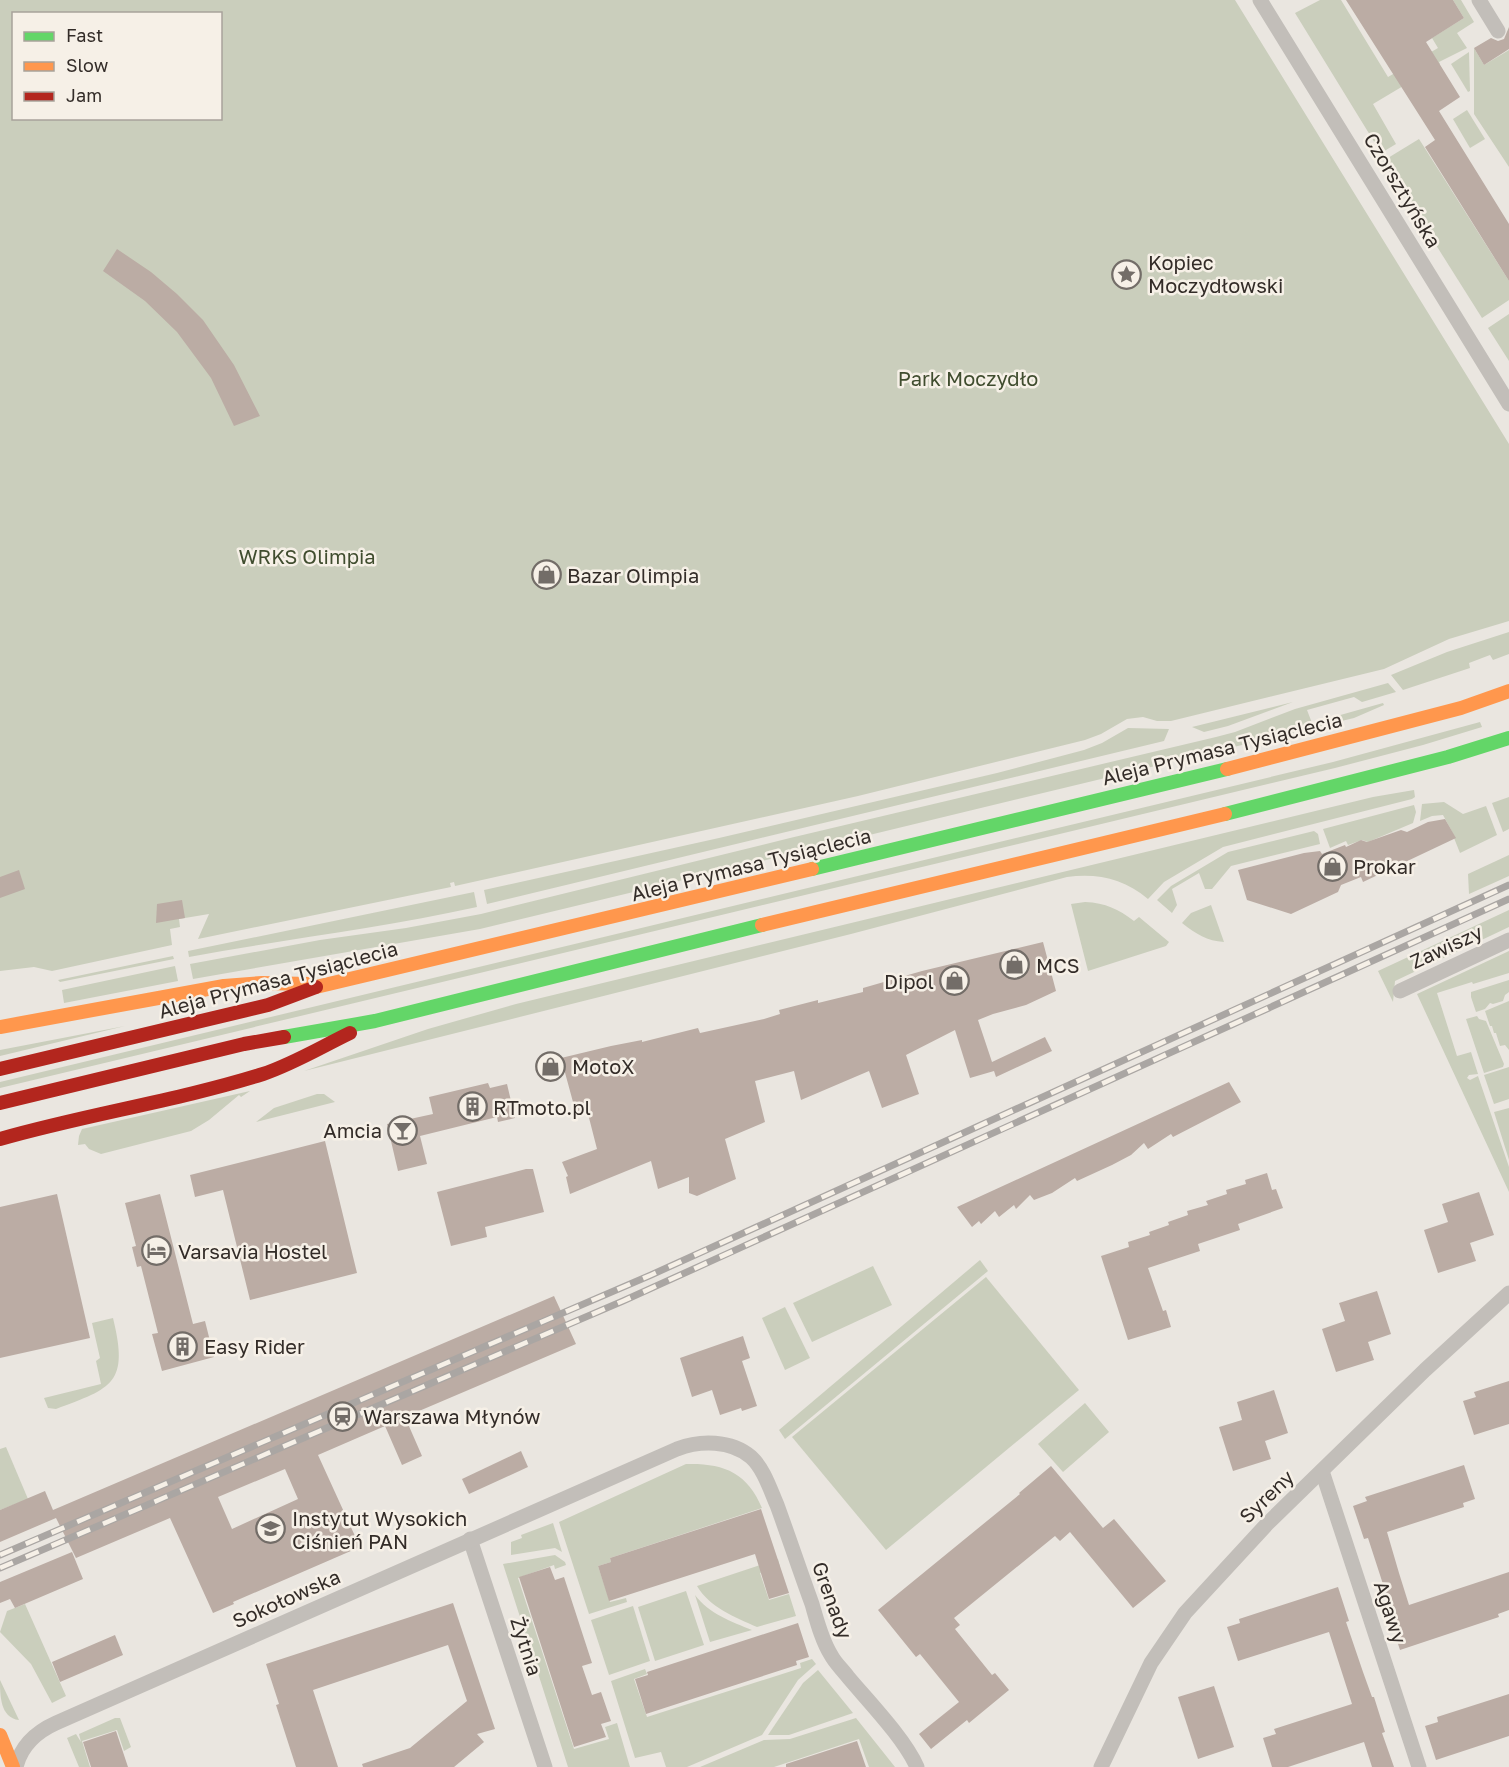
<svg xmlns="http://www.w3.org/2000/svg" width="1509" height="1767" viewBox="0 0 1509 1767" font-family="'Golos Text',sans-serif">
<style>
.green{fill:#cacebc;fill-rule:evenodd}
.building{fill:#bbaca4;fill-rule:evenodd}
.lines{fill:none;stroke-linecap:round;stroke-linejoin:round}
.street{stroke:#c2beb9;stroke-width:15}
.fast{stroke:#63d668;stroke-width:14}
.slow{stroke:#ff974d;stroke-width:14}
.jam{stroke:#b3261e;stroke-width:14}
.rail-casing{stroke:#aaa6a3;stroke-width:7}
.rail{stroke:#f6f0e7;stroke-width:4.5;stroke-dasharray:14;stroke-linecap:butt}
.labels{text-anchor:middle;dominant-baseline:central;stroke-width:5;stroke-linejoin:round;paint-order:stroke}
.street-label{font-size:20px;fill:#332c28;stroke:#f6f0e7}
.poi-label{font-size:20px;fill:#332c28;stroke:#f6f0e7;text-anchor:start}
.park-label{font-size:20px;fill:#404d2f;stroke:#f6f0e7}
</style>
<rect width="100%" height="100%" fill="#eae6e0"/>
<g class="green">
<path d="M0,0H1235L1509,444V621L1449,639L1384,669L1171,721H1157L1143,717L1127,719L1101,734L1085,740L858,796L455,886L454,882L450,883L451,887L198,939L209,914L179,919L180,927L170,929L172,945L52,971L34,967L0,971ZM14,14H220V118H14Z"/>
<path d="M1320,0H1341L1388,77L1438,48L1432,38L1464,18L1453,0H1461L1474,22L1457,33L1467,48L1439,62L1440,64L1373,104L1396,144L1381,153L1295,13Z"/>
<path d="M1474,48L1484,65L1509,50V167L1474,114Z"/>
<path d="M1469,52L1470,91L1468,92L1451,64Z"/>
<path d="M1467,110L1485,139L1470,148L1453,119Z"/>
<path d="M1419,139L1509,281V300L1482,318L1383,161Z"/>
<path d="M1509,314V361L1488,328Z"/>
<path d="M1509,632V654L1493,660L1490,655L1469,663L1470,668L1403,690L1391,675L1447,652Z"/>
<path d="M1388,683L1396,692L1362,702L1354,697L1307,710L1312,723L1383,703L1384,705L1354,718L480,929L193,979L190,964L320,940L406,928L481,914L790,838L1216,737L1235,732L1295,709Z"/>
<path d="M1293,702L1228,726L1204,732L1192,727Z"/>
<path d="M1480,722L1482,727L1423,745L1335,768L0,1088V1082L1333,762Z"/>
<path d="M1128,728L1169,729L1164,741L487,904L484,890L719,838L997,773L1084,750L1102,743Z"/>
<path d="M1414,790L1415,797L1412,799L1223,847L1164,882L1148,899C1124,879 1098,873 1067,877L851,934L304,1071L428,1029L516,1004L1373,797Z"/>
<path d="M1509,797V829L1503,832L1492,803Z"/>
<path d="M1444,802L1463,814L1486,806L1497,835L1460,853L1454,838L1455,837L1443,815L1432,816L1420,821L1422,804Z"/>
<path d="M1414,805L1416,812L1413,823L1368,842L1362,840L1348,845L1346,841L1330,848L1323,829Z"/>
<path d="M1314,831L1318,834L1320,844L1231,866L1212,889H1205L1199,873L1172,889L1177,905L1172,913L1157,900L1171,886L1228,852Z"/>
<path d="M1509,855V876L1469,894L1468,874Z"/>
<path d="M474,892L477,907C382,928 285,939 189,957L188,951Z"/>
<path d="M1085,902C1106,903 1118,909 1134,921L1139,917L1169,942L1166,946L1088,971L1071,904Z"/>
<path d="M1211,905L1224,942C1207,941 1196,934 1182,923L1191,913Z"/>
<path d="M1509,910V927L1395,981L1393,1002L1378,971Z"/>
<path d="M1509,951V973L1473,984L1472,982L1437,993L1457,1056L1471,1052L1478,1074L1469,1075L1467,1078L1470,1080L1478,1076L1509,1167V1192L1417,994Z"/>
<path d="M173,956L174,959L60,982L58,980Z"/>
<path d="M175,966L178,981L64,1003L62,990Z"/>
<path d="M1509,980V992L1505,995L1503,1001L1493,1004L1490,1003L1485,1009L1476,1012L1471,997V992Z"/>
<path d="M1509,1001V1050L1505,1045L1500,1046L1496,1033H1494L1492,1026H1490L1485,1011Z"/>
<path d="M1477,1016L1479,1019L1486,1021L1504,1064L1503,1067L1484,1073L1466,1019Z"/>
<path d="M125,1026L0,1056V1050Z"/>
<path d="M1509,1067V1099L1494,1104L1484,1075Z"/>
<path d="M250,1091L241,1097L239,1095L209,1120L191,1131L101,1154L89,1149L85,1144L78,1145L79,1136L82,1129Z"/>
<path d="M317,1094H324L335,1102L256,1122L274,1108Z"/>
<path d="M1509,1108V1160L1494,1112Z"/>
<path d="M980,1260L988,1271L785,1439L779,1430Z"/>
<path d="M873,1266L892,1305L812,1342L793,1303Z"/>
<path d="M986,1277L1079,1390L886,1550L792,1437Z"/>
<path d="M785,1307L810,1358L785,1370L762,1318Z"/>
<path d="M113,1318C129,1383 113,1388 56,1409L48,1408L44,1398L101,1384L96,1361L100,1358L92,1323Z"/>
<path d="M1085,1403L1109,1432L1063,1472L1038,1444Z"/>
<path d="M6,1447L28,1499L0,1510V1449Z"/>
<path d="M686,1464C723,1463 747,1472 762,1508L610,1558L611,1562L598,1566L610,1602L626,1598L627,1602L589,1614L559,1522Z"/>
<path d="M553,1523L562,1552L555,1548L511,1555V1542L522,1538L521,1535Z"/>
<path d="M555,1555L565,1562L566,1565L555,1569L554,1565L518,1578L574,1749L609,1739L605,1727L617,1723L630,1767H568L503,1564Z"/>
<path d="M778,1559L780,1567L760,1573L769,1600L789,1594L796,1616L757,1627C735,1617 710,1608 697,1586Z"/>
<path d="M686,1591L704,1645L655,1661L638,1607Z"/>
<path d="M695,1595C708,1613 732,1622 752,1630L710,1642Z"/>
<path d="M25,1604L66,1696L52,1703L31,1664L0,1632L7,1611Z"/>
<path d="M633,1606L650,1661L609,1675L591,1620Z"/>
<path d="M812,1659L816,1664L798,1680L762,1735L687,1767H666L661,1752L635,1758L611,1681L645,1669L647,1674L634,1679L647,1717L801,1668L800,1663Z"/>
<path d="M818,1670L853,1713L789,1735H768L803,1683Z"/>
<path d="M0,1680L19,1720C0,1718 0,1695 0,1680Z"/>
<path d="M115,1718H120L131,1747L124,1751L117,1730L82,1741L90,1767H79L67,1738L76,1734L81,1742L79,1734Z"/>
<path d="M856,1718L895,1767H869L859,1739L774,1767H700L764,1740L790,1739Z"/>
</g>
<g class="building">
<path d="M1346,0H1453L1464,18L1426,42L1460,97L1439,111L1509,224V281L1425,147L1435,140Z"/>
<path d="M1509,27V49L1484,65L1474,48L1491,38L1498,41L1504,39Z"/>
<path d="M117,249L151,272L177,294L203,320L234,365L260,416L234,426L211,378L177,332L145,301L103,271Z"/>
<path d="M1445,819L1456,838L1363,882L1361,877L1341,885L1338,892L1291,914L1247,900L1238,870L1304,853L1320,851L1322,854L1345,845L1346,847L1361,840L1367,842L1401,830L1407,832L1428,822Z"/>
<path d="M19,870L25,889L0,898V877Z"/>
<path d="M182,900L185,918L156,923L157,904Z"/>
<path d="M1043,942L1056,991L1026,1005L993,1014L978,1020L992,1062L1045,1037L1052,1051L996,1077L994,1071L970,1078L955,1030L906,1055L919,1094L882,1108L869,1071L801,1100L794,1071L755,1081L765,1122L725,1139L736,1179L697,1196L689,1193V1177L658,1189L651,1161L570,1194L566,1177L568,1176L562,1162L597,1149L587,1110L576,1113L561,1058L611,1046L642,1040V1042L698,1028L700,1033L764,1019L780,1014L779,1010L818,1000V1003L863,992V988L922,971Z"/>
<path d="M1229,1082L1241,1102L1173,1137L1171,1134L1148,1149L1144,1143L1131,1155L1112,1165L1077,1181L1075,1178L1052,1193L1034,1200L1030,1195L1016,1209L1014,1205L999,1217L995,1211L981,1224L979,1221L972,1227L957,1207Z"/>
<path d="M488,1083L490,1088L507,1084L515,1118L498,1122L497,1117L420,1136L427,1164L398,1171L387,1124L433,1114L429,1097Z"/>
<path d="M325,1141L357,1273L250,1300L223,1190L195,1197L190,1175Z"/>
<path d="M526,1169H533L544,1212L485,1227L487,1237L451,1246L437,1192Z"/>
<path d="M1267,1173L1272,1190L1276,1189L1283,1208L1238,1224L1240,1230L1198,1244L1200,1251L1148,1268L1163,1311L1166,1310L1171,1327L1128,1340L1101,1256L1129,1247L1128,1242L1150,1235L1149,1232L1169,1225L1168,1222L1188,1215L1187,1211L1208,1205L1206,1201L1227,1194L1226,1190L1246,1184L1245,1180Z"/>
<path d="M1479,1192L1494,1235L1470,1243L1476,1261L1438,1273L1424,1230L1448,1222L1442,1204Z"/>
<path d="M57,1194L90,1338L0,1358V1207Z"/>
<path d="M160,1194L193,1324L205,1321L214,1357L162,1371L152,1334L158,1333L141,1266L137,1267L132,1247L136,1246L125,1203Z"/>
<path d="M1377,1291L1391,1334L1368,1342L1374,1360L1336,1372L1322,1329L1345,1321L1339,1303Z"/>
<path d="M554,1296L576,1344L405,1417L422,1456L402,1465L385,1426L318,1455L360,1547L233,1602L234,1604L213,1613L170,1518L76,1558L56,1518L0,1542V1510L45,1491L53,1510ZM285,1469L298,1499L232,1529L218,1497Z"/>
<path d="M743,1336L750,1358L742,1361L757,1406L742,1411L741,1408L720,1415L712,1390L692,1397L680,1358Z"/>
<path d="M1509,1381V1424L1474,1435L1463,1401L1476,1397L1474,1392Z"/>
<path d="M1274,1390L1288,1433L1265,1441L1271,1459L1233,1471L1219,1427L1242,1420L1237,1402Z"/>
<path d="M521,1451L528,1467L469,1494L462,1479Z"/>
<path d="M1464,1465L1475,1499L1463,1503L1464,1507L1387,1532L1399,1573L1409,1605L1509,1572V1610L1498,1614L1499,1617L1400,1650L1389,1616L1393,1615L1368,1538L1364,1539L1353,1506L1367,1501L1365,1497Z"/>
<path d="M1051,1466L1103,1528L1114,1519L1166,1581L1133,1608L1070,1532L1060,1541L1055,1536L954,1618L960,1625L955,1629L992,1675L995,1673L1009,1690L969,1723L967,1720L931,1749L919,1734L959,1702L920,1654L916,1657L878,1610L1020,1494L1019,1493Z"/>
<path d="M761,1509L789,1593L769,1599L755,1554L609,1601L598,1566L611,1562L610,1558Z"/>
<path d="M72,1552L83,1579L15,1608L10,1599L0,1603V1582Z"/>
<path d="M550,1567L555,1580L564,1577L592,1663L582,1666L592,1695L601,1692L611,1721L601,1724L606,1737L574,1747L519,1577Z"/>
<path d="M1338,1587L1349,1621L1346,1622L1363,1672L1372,1697H1374L1385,1732L1382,1733L1394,1767H1372L1364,1742L1288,1767H1272L1263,1738L1276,1734L1274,1729L1352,1704L1329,1632L1238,1661L1227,1627L1240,1623L1239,1619Z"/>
<path d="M453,1603L495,1729L477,1734L484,1742L454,1767H363L362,1764L410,1748L467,1701L448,1645L313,1690L338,1767H296L276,1705L279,1704L266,1664Z"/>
<path d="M798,1623L809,1657L796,1661L797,1665L646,1714L635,1679L648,1675L647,1672Z"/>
<path d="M115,1635L123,1655L60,1682L52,1662Z"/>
<path d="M1214,1686L1234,1747L1198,1759L1178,1697Z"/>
<path d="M1509,1694V1736L1436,1760L1425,1726L1438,1722L1437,1717Z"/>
<path d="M116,1731L128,1767H91L83,1742Z"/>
<path d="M857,1741L866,1767H786V1764Z"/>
</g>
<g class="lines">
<g class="street">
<path d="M1260,0L1509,404"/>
<path d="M1479,0L1498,31"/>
<path d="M1400,991L1509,940"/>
<path d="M1322,1471L1419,1767"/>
<path d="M470,1539L545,1767"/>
<path d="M16,1767C21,1746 36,1732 56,1723L677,1449C700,1440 731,1440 751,1457C764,1469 770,1489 777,1505C789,1538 800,1571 812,1604C817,1621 822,1641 831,1655C835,1663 843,1670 848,1677C869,1702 904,1738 917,1767"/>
<path d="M1101,1767L1151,1663L1185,1613L1267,1524L1425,1370L1509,1293"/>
</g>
<g class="fast">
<path d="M1225,814L1448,757L1509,738"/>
<path d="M812,869L1227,769"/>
<path d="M284,1037L375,1021L762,925"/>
</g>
<g class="slow">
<path d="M1227,769L1461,708L1509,691"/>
<path d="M762,925L1225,814"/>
<path d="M316,987L812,869"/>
<path d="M0,1027L224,986L262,983L310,984"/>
<path d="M0,1735L13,1767"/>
</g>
<g class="jam">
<path d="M0,1069L268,1005L316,987"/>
<path d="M0,1103L244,1044L284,1037"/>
<path d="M0,1139C87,1114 177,1101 263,1074C293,1064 321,1047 350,1033"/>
</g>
<defs>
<g id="rail">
<path d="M0,1555L651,1275L1509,885"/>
<path d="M0,1568L623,1301L1509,899"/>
</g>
</defs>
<use href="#rail" class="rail-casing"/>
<use href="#rail" class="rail"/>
</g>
<defs>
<symbol id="sight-ring" viewBox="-11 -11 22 22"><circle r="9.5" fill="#f6f0e7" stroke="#736d68" stroke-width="1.5"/><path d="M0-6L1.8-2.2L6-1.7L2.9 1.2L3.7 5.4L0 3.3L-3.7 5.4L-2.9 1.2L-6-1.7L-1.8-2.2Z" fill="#736d68"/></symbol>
<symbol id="shop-ring" viewBox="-11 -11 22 22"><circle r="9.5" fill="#f6f0e7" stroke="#736d68" stroke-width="1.5"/><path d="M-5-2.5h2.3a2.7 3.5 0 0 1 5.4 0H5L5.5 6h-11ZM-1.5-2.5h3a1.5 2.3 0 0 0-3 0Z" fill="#736d68"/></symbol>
<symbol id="building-ring" viewBox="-11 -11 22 22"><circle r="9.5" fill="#f6f0e7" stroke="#736d68" stroke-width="1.5"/><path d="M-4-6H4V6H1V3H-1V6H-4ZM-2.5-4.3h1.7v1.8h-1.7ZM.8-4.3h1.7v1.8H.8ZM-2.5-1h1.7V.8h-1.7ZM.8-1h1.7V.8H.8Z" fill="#736d68"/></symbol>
<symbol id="bar-ring" viewBox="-11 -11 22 22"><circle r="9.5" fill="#f6f0e7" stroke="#736d68" stroke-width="1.5"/><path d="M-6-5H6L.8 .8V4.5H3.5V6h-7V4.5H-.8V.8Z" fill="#736d68"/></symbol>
<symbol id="hotel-ring" viewBox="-11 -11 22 22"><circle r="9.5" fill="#f6f0e7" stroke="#736d68" stroke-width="1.5"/><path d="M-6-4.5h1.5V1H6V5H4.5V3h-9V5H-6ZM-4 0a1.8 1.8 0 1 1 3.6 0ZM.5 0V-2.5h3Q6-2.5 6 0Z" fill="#736d68"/></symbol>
<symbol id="station-ring" viewBox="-11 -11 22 22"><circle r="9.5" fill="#f6f0e7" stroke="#736d68" stroke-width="1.5"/><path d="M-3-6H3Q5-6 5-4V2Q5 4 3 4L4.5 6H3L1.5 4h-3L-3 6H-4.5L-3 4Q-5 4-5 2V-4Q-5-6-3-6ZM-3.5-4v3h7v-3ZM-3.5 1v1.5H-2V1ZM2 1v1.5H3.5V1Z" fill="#736d68"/></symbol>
<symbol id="university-ring" viewBox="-11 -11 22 22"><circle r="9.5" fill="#f6f0e7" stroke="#736d68" stroke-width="1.5"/><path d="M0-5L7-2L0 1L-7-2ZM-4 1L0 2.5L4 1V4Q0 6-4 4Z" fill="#736d68"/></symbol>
</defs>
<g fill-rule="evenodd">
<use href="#sight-ring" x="1110" y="258" width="33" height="33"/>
<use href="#shop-ring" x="530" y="558" width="33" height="33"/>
<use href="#shop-ring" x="1316" y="850" width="33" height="33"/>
<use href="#shop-ring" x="998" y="948" width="33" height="33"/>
<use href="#shop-ring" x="938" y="964" width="33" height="33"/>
<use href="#shop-ring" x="534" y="1050" width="33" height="33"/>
<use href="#building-ring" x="456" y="1090" width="33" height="33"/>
<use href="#bar-ring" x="386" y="1114" width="33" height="33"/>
<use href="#hotel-ring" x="140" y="1234" width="33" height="33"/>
<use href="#building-ring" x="166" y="1330" width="33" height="33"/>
<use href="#station-ring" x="326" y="1400" width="33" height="33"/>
<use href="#university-ring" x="254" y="1512" width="33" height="33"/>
</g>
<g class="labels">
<g class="street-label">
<text transform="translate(1403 190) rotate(59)">Czorsztyńska</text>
<text transform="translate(1222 748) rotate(-14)">Aleja Prymasa Tysiąclecia</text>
<text transform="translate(751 864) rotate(-14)">Aleja Prymasa Tysiąclecia</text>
<text transform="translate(1446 946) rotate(-25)">Zawiszy</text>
<text transform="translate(278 979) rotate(-15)">Aleja Prymasa Tysiąclecia</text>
<text transform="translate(1266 1496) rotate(-44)">Syreny</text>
<text transform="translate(286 1598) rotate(-24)">Sokołowska</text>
<text transform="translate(833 1600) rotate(70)">Grenady</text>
<text transform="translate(1391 1612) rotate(72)">Agawy</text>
<text transform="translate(527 1646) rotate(72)">Żytnia</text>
</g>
<g class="poi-label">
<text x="1148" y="262">Kopiec<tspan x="1148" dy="23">Moczydłowski</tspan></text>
<text x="567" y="575">Bazar Olimpia</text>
<text x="1353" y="866">Prokar</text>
<text x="1036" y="965">MCS</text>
<text x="934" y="981" text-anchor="end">Dipol</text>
<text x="572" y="1066">MotoX</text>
<text x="493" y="1107">RTmoto.pl</text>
<text x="382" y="1130" text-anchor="end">Amcia</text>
<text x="178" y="1251">Varsavia Hostel</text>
<text x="204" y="1346">Easy Rider</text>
<text x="363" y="1416">Warszawa Młynów</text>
<text x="292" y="1518">Instytut Wysokich<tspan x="292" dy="23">Ciśnień PAN</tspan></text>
</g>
<g class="park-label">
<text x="968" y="378">Park Moczydło</text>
<text x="307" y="556">WRKS Olimpia</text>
</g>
</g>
<rect x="12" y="12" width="210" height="108" fill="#f6f0e7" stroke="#a8a29b" stroke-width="1.5"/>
<rect x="24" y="32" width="30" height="9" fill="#63d668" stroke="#a8a29b" stroke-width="1.5"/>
<text x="66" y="42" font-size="18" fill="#332c28">Fast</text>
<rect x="24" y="62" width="30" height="9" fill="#ff974d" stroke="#a8a29b" stroke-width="1.5"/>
<text x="66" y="72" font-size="18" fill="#332c28">Slow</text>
<rect x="24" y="92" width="30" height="9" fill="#b3261e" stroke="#a8a29b" stroke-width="1.5"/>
<text x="66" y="102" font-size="18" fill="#332c28">Jam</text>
</svg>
